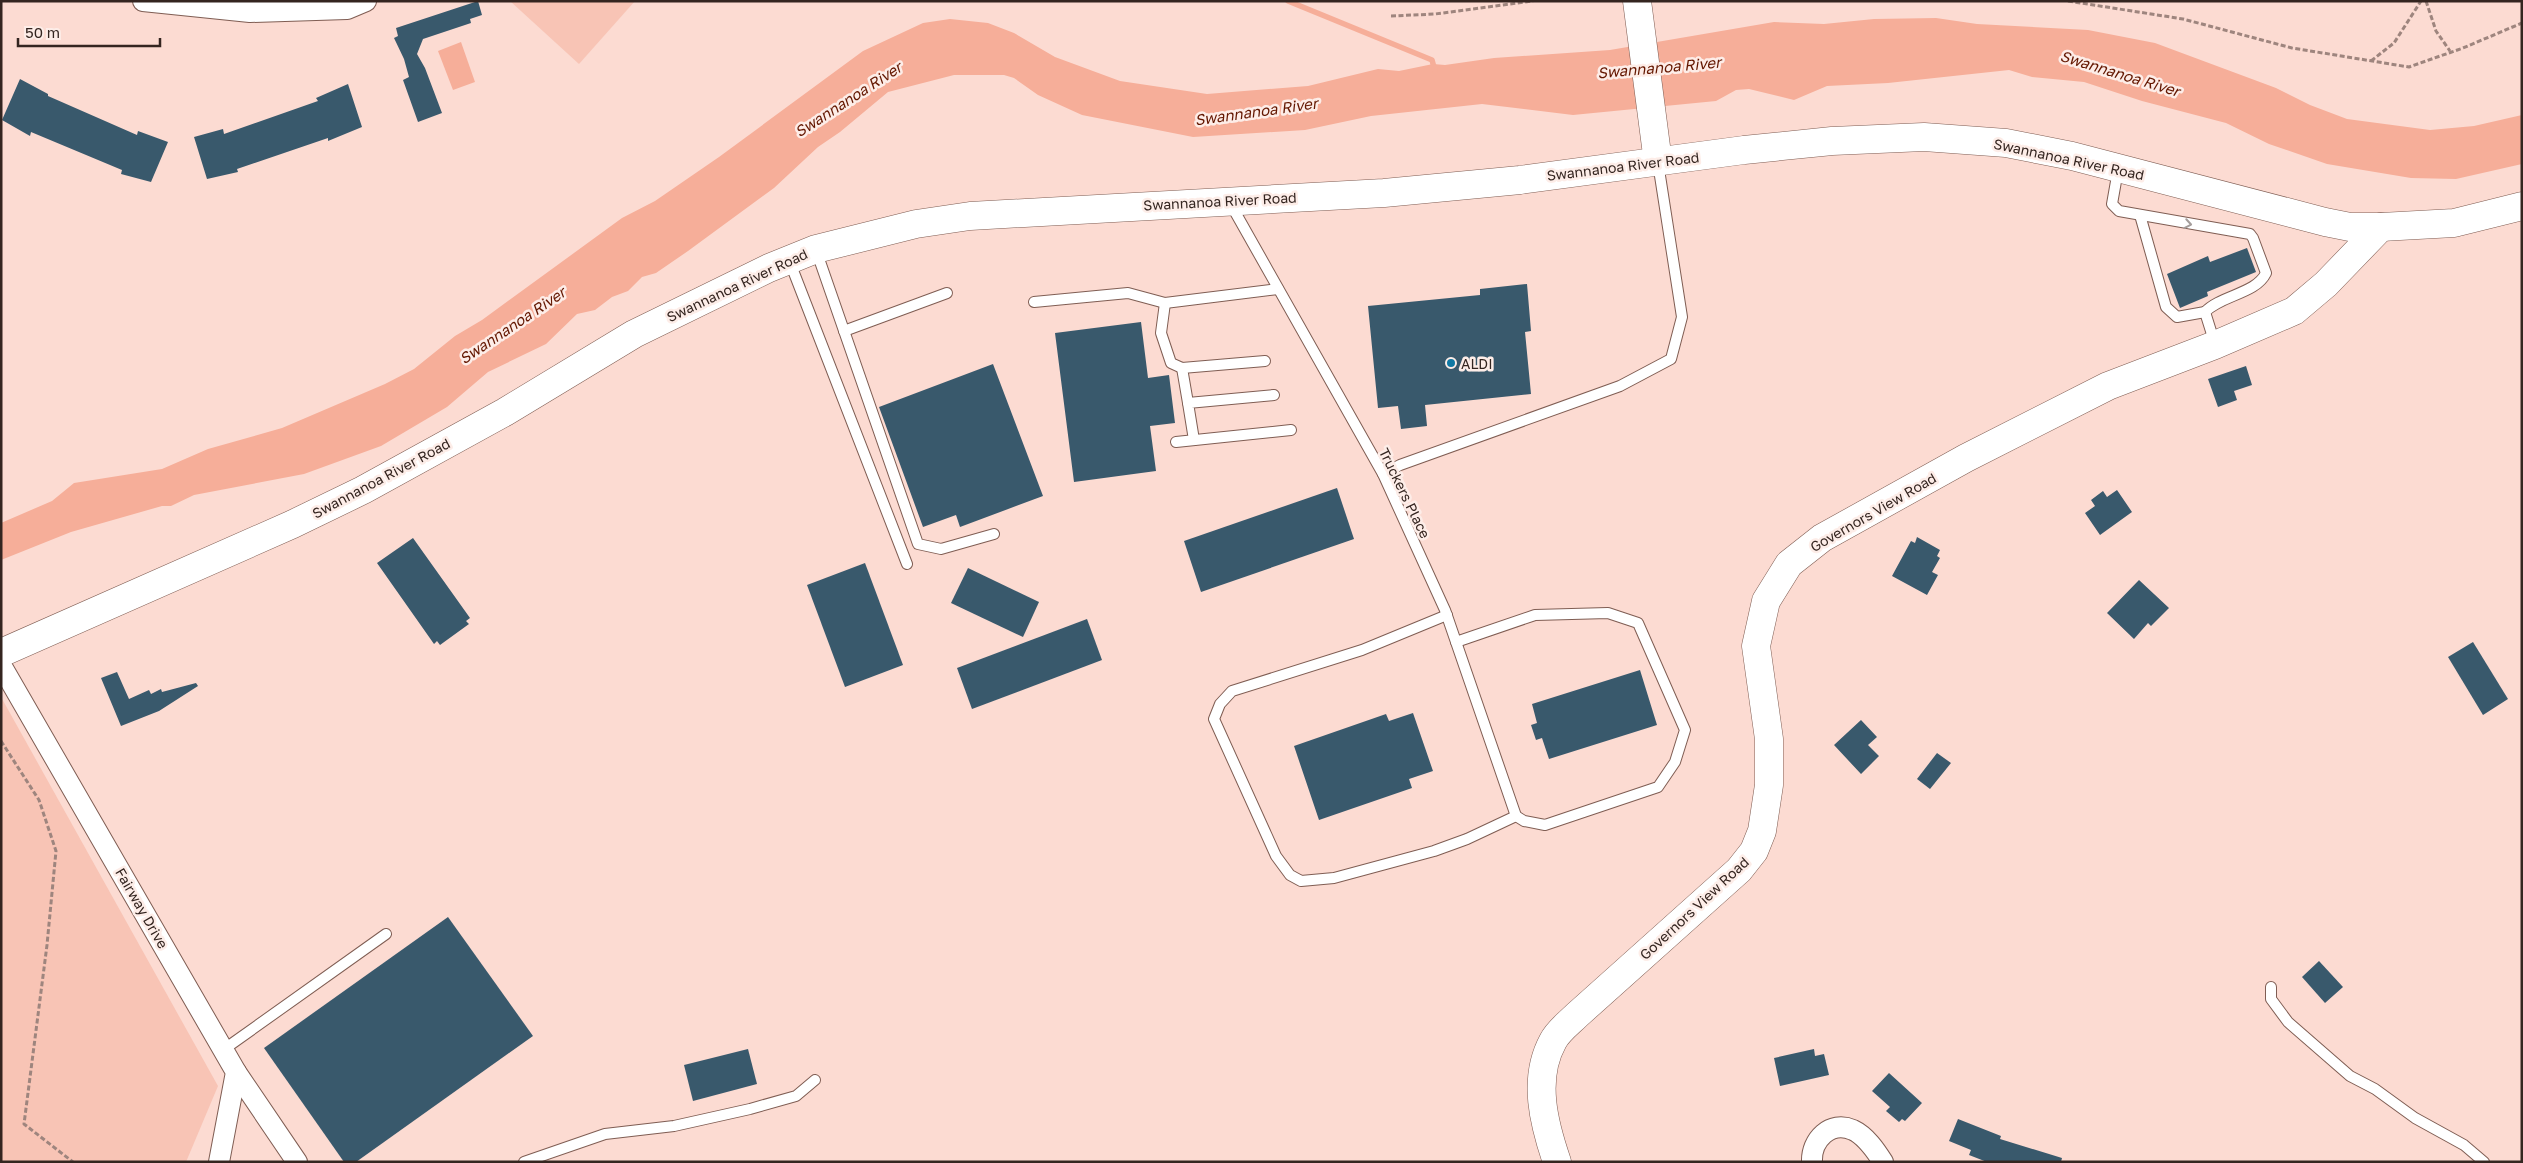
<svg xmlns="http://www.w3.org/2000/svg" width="2523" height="1163" viewBox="0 0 2523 1163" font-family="'Golos Text',sans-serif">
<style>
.green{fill:#f8c4b5}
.water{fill:#f6ae99}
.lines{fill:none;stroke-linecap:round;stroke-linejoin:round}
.stream{stroke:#f6ae99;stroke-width:5.5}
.building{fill:#39596c}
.lane-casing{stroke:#7f5d53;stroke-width:12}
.street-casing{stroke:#7f5d53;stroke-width:22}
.secondary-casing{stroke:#7f5d53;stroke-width:29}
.path{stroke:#9e857e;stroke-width:3;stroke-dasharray:5 2.5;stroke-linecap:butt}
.lane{stroke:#fff;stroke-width:10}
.street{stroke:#fff;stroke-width:20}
.secondary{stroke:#fff;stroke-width:28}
.oneway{stroke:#a49d9b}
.poi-dot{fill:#1078a3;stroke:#fdede8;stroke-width:2}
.labels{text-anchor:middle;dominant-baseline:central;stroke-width:5;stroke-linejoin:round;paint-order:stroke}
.street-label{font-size:14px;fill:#342520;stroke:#fdede8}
.poi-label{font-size:14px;fill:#342520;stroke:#fdede8;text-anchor:start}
.water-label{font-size:15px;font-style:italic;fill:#641700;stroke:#fdede8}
</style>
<rect width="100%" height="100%" fill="#fcdbd2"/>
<g class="green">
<path d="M510,1H635L579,64Z"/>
<path d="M1,697L218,1086L186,1162H1Z"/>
</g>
<g class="water">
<path d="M1936,18L1977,24L2088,30L2155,43L2276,88L2310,105L2347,119L2430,130L2474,126L2522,115V164L2456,179L2411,178L2327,164L2269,144L2226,123L2142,101L2084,82L2032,77L2009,70L1888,83L1827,86L1794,100L1749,89L1736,90L1716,101L1573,115L1482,104L1371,116L1305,130L1193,137L1082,115L1038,95L1014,78L1004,75H954L888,92L840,132L818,147L774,188L688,251L656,273L642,277L628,291L612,297L595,310L577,314L546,344L488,372L447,407L381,446L304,474L194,495L171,506H162L71,532L1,560V523L52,501L74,483L162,469L208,449L282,428L385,384L414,369L455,336L482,320L622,218L655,201L719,157L863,51L923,23L950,19L988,23L1014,33L1055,57L1120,81L1207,94L1308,86L1378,69L1399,71L1433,64L1445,65L1494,58L1610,50L1774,22L1824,24L1874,19Z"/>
<path d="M461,42L475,82L453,90L438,51Z"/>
</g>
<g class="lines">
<path class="stream" d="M1288,1L1432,60L1435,71"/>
</g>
<g class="building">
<path d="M478,1L482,15L470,19L471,23L423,39L417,54L425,68L442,113L418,122L403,80L409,77L404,59L394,38L398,36L396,28Z"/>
<path d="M20,79L48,94V96L137,135L138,131L168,142L151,182L121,174L122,170L31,132L30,136L2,120Z"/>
<path d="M348,84L362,127L328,141V138L237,169L238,172L207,179L194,137L223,129L224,134L318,101L316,98Z"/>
<path d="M2247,248L2256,272L2207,292L2208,296L2180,308L2167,274L2208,256L2210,262Z"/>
<path d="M1527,284L1531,331L1525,332L1531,394L1425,405L1427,426L1401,429L1398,406L1378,408L1368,306L1480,295V289Z"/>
<path d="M1141,322L1148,378L1169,375L1175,423L1150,426L1156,471L1074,482L1055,333Z"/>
<path d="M993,364L1043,496L960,527L956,515L923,527L879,407Z"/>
<path d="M2246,366L2252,385L2234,391L2237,400L2218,407L2208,379Z"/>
<path d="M1337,488L1354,539L1201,592L1184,541Z"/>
<path d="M2117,490L2132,512L2100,535L2085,513L2095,506L2091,500L2103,491L2107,497Z"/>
<path d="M1917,537L1940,550L1937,556L1940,558L1932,572L1938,575L1927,595L1892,576L1911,541L1915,543Z"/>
<path d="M413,538L470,618L466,621L469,624L440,645L437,641L434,644L377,563Z"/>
<path d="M865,563L903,665L845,687L807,585Z"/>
<path d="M968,568L1039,602L1023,637L951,603Z"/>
<path d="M2139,580L2169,608L2151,626L2148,623L2134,639L2107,613Z"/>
<path d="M1087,619L1102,660L972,709L957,668Z"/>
<path d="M2473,642L2508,699L2483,715L2448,657Z"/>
<path d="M1640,670L1657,725L1549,759L1542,738L1536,740L1531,725L1537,723L1532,704Z"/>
<path d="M117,672L129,699L149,690L151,694L161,689L162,692L196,683L198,686L159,711L121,726L101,678Z"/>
<path d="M1413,713L1433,771L1409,779L1412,788L1319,820L1294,746L1386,714L1389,721Z"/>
<path d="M1861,720L1877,737L1868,745L1879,756L1861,774L1834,745Z"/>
<path d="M1937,753L1951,763L1930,789L1917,779Z"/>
<path d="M448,917L533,1036L356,1162H344L264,1048Z"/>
<path d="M2319,961L2343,987L2325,1003L2302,977Z"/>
<path d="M748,1049L757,1084L693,1101L684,1065Z"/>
<path d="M1814,1049L1815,1056L1824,1054L1829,1075L1780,1086L1774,1058Z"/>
<path d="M1889,1073L1922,1103L1905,1121L1902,1119L1899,1122L1886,1111L1890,1107L1872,1091Z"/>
<path d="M1958,1119L2001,1136L2000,1139L2062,1158L2061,1162H1987L1969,1155L1971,1150L1949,1141Z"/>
</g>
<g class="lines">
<defs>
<g id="lane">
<path d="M2118,170L2112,204L2119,211L2250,234L2253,238L2266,273C2256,294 2221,295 2205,312L2215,344"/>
<path d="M1230,203L1383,474L1445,610L1516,816"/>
<path d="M2140,215L2166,307L2177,317L2205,312"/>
<path d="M816,250L918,544L941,549L994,534"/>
<path d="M789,260L907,564"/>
<path d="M1034,302L1128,293L1165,303L1278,289"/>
<path d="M1165,303L1161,333L1171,363L1182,368L1265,361"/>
<path d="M844,331L947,293"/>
<path d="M1182,368L1188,403"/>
<path d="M1194,440L1188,403L1274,395"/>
<path d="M1176,442L1291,430"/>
<path d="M1383,474L1400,465L1620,386L1671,359L1682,317L1658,163"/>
<path d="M1447,615L1362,650L1232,691L1220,704L1214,719L1276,856L1290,875L1301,881L1334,878L1434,851L1467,839L1516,816"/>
<path d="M1456,642L1535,615L1608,613L1638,623L1685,730L1675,762L1658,787L1545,825L1524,821L1516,816"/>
<path d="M2271,987V999L2288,1022L2350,1076L2375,1089L2415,1118L2464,1145L2484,1162"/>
<path d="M223,1050L386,934"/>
<path d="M524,1162L605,1134L674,1126L750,1109L796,1096L815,1080"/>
</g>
<g id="street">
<path d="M143,1L250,12L347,9L366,1"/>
<path d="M1,665L236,1072L219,1162"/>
<path d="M236,1072L297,1162"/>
<path d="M1812,1162C1811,1140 1830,1120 1853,1130C1866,1136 1876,1151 1883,1162"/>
</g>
<g id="secondary">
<path d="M1637,1L1658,162"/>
<path d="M1,653L293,524L363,490L505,412L634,334L769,268L816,249L916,224L970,216L1384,193L1520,180L1744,150L1832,141L1924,137L2006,143L2072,156L2325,222L2350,227H2381L2454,223L2522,206"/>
<path d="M1557,1162C1544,1124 1532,1079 1553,1041C1558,1031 1569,1023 1577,1015L1739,870L1754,851L1762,831L1769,785V739L1756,646L1766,601L1789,564L1822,538L1966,458L2108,386L2215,345L2294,311L2326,284L2381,227"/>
</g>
</defs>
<use href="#lane" class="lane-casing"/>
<use href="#street" class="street-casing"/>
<use href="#secondary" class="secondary-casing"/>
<g class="path">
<path d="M2068,1L2183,19L2292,48L2409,67L2463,48L2522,23"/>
<path d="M2426,1L2436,31L2450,51"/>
<path d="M1391,16L1435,14L1533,1"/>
<path d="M2371,61L2394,43L2421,1"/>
<path d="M1,741L39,800L56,851L47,945L24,1124L73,1162"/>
</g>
<use href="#lane" class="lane"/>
<use href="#street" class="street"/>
<use href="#secondary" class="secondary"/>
</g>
<defs><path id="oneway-chevron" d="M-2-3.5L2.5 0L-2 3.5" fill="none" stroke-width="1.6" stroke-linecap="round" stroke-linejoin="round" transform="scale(1.25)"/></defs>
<use class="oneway" href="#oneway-chevron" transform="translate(2188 224) rotate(10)"/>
<circle class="poi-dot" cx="1451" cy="363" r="5"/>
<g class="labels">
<g class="street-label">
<text transform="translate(2069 159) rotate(12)">Swannanoa River Road</text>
<text transform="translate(1623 166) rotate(-7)">Swannanoa River Road</text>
<text transform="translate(1220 201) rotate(-3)">Swannanoa River Road</text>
<text transform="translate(737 285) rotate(-25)">Swannanoa River Road</text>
<text transform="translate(381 478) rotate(-28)">Swannanoa River Road</text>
<text transform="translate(1405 493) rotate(64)">Truckers Place</text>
<text transform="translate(1873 512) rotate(-30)">Governors View Road</text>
<text transform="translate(142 908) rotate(60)">Fairway Drive</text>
<text transform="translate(1694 908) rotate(-43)">Governors View Road</text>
</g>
<g class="poi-label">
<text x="1461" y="363">ALDI</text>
</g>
<g class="water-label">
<text transform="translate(1659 67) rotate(-5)">Swannanoa River</text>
<text transform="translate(2120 73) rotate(17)">Swannanoa River</text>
<text transform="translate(848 99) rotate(-33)">Swannanoa River</text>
<text transform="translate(1256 111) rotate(-8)">Swannanoa River</text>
<text transform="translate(512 325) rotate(-34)">Swannanoa River</text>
</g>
</g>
<rect width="2523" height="1163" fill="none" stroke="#342520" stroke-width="5"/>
<path d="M18 38v8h142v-8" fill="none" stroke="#342520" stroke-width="2.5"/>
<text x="25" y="38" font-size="15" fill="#342520" stroke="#fdede8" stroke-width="4" paint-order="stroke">50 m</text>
</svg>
